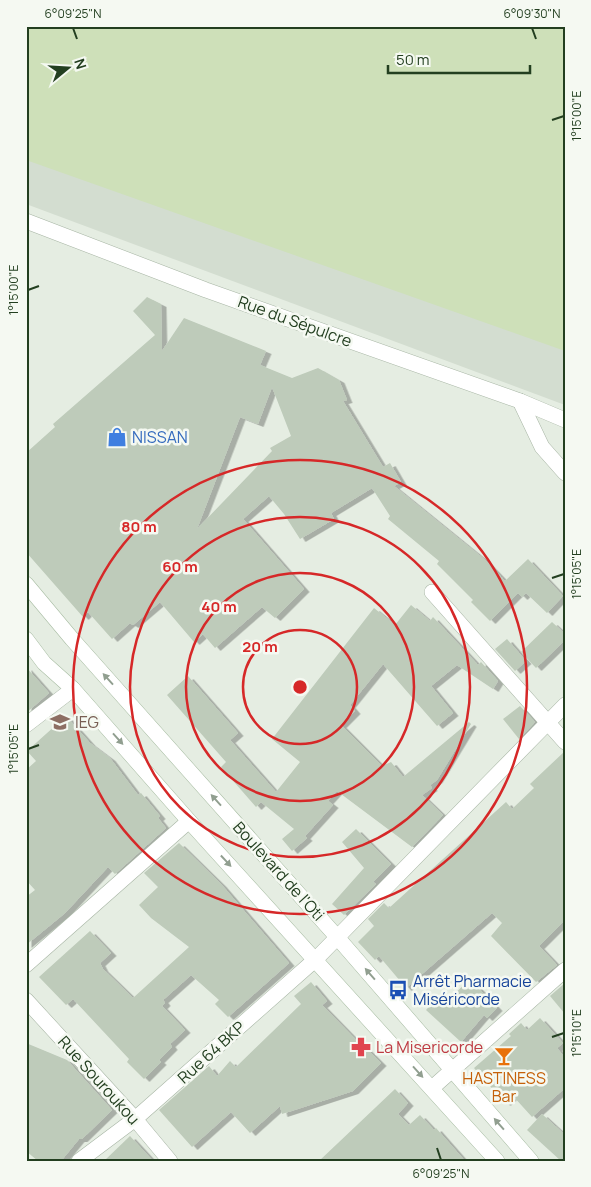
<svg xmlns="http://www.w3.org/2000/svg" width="591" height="1187" viewBox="0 0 591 1187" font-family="Manrope,sans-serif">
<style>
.built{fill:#d3ddd0}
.green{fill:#cee0b9}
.building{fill:#becbba;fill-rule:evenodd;filter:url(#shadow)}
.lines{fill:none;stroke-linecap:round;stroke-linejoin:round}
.street-casing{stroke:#a7b5a4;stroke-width:16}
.secondary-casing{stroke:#a7bca2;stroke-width:16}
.street{stroke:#fff;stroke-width:15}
.secondary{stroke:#fff;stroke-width:15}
.oneway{fill:#919f90}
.ticks{fill:none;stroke:#233f20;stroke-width:2}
.ring{fill:none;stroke:#d62828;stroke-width:2.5}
.labels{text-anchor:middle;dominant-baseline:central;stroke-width:5;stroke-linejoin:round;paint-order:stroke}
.street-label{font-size:16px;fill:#233f20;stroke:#f5f9f2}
.shop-label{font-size:16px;fill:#366cbe;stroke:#f5f9f2;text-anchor:start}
.education-label{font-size:16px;fill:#785e54;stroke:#f5f9f2;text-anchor:start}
.transit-label{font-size:16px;fill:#164399;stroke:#f5f9f2;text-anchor:start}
.health-label{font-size:16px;fill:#be3a42;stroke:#f5f9f2;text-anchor:start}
.food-label{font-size:16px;fill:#c56008;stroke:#f5f9f2}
.centre{fill:#d62828;stroke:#f5f9f2;stroke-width:2.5}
.ring-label{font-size:15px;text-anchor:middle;font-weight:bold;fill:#d62828;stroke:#f5f9f2;stroke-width:5;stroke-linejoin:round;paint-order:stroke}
.neatline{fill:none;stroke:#233f20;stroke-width:2}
.ticks-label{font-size:12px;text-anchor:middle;fill:#233f20}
</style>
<defs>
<filter id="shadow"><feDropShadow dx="5.5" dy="3" stdDeviation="0" flood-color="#0004"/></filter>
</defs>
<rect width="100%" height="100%" fill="#e5ede2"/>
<path class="built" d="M26,26H565V405L26,204Z"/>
<path class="green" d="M26,26H565V351L26,160Z"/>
<g class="building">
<path d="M147,297L161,304L162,351L184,318L266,351L260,365L292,378L318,368L339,380L347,400L343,401L383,467L390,463L401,482L394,486L484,559L505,581L528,559L563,596L547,613L526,593L522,597L518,593L490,621L471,602L473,600L437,564L439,561L388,519L390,516L372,488L331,513L334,519L300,539L284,514L269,496L243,519L304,589L275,618L262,607L215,648L203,634L194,642L160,602L133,625L130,623L112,639L88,612L83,617L26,552V453L55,427L53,424L155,335L133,311ZM272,387L291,436L270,448L272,451L197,529L240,417L258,424Z"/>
<path d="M411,605L430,621L433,617L478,665L481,662L498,681L493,689L457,665L431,686L453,713L437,726L383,664L350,705L355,711L341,725L382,766L391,762L403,777L469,722L471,724L437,780L430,785L432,788L422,795L443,815L412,847L337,791L328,801L333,805L305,836L307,838L292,851L282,839L294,829L261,802L256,807L221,767L226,762L167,695L188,676L238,733L230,740L276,792L300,762L272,739L374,608L395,625Z"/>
<path d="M552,622L565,634V640L536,668L521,652Z"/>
<path d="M507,639L526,661L515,671L495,649Z"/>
<path d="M26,667L49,693L26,713Z"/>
<path d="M520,706L535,722L519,739L503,719Z"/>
<path d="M66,716L90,743L110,758L138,795L141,793L160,816L158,818L166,828L115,874L108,867L65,913L26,945V897L35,890L26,880V770L36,761L27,751Z"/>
<path d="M565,751V920L539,946L557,965L536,982L491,936L502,923L492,913L406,988L379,956L375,960L358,942L374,926L368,919L384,903L389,908L506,802L512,809L534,788L530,784Z"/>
<path d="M356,829L391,864L373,882L376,884L344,915L332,904L364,868L342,842Z"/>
<path d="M179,843L221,884L289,963L228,1017L215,1004L219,1000L191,975L163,1000L165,1003L162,1006L185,1030L170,1044L172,1047L159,1060L161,1062L144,1079L127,1062L129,1059L73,999L66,1005L39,977L90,931L111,953L100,963L103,969L133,998L189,947L151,918L139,905L158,887L144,873Z"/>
<path d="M470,979L497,1008L487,1018L484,1015L461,1042L426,1010L439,996L446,1002Z"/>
<path d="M311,982L327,1001L322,1005L359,1043L360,1042L381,1063L353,1091L282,1114L280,1106L250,1133L231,1112L192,1147L159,1110L209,1066L217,1076L230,1061L236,1067L301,1004L294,996Z"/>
<path d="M565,983V1014L550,996Z"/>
<path d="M540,1018L563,1043L557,1048L565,1058V1088L532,1117L513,1096L505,1103L474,1068L511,1036L509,1034L521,1023L527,1030Z"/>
<path d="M26,1043L67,1060L112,1110L82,1139H79L61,1161H38L26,1151Z"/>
<path d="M395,1089L408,1103L398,1114L409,1125L420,1115L434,1130L436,1128L465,1161H319Z"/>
<path d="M542,1114L565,1135V1161H561L527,1130Z"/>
<path d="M130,1136L153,1161H104Z"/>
</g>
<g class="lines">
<defs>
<g id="street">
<path d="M26,221L206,290L520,401L565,420"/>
<path d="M520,401L542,447L565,473"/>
<path d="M432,592L565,742"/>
<path d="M26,725L73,689"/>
<path d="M26,965L189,821"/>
<path d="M26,1000L135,1119L170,1161"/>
<path d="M432,1088L565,970"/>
<path d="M79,1161L135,1119L316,959L565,705"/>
</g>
<g id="secondary">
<path d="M26,584L72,639L337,937L531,1161"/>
<path d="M26,639L44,663L73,689L189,821L497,1161"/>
</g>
</defs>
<use href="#street" class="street-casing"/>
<use href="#secondary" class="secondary-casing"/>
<use href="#street" class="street"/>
<use href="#secondary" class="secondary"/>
</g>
<defs><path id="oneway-solid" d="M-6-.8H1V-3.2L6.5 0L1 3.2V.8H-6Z" transform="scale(1.25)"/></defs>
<g class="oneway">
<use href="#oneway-solid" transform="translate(108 679) rotate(-132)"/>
<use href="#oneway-solid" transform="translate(118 739) rotate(48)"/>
<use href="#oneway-solid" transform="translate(216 800) rotate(-132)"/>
<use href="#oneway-solid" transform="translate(226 861) rotate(47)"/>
<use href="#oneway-solid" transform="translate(370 974) rotate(-131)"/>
<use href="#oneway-solid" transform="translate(418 1072) rotate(48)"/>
<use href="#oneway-solid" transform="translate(499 1124) rotate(-131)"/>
</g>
<path class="ticks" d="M73,28L77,39M532,28L536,39M552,120L564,116M28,290L39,286M552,578L564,574M28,749L39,745M552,1037L564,1033M437,1148L441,1160"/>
<g class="ring">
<circle cx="300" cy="687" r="57"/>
<circle cx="300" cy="687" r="114"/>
<circle cx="300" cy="687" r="170"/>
<circle cx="300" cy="687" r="227"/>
</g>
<defs>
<symbol id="shop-bare" viewBox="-9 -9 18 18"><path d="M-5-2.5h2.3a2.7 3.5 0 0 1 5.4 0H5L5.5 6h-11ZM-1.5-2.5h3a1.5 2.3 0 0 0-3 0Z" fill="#3f7fe0" stroke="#f5f9f2" stroke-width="2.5" paint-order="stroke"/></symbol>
<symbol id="school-bare" viewBox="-9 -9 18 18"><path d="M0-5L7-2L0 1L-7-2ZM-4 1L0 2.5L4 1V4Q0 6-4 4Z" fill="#8d6e63" stroke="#f5f9f2" stroke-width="2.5" paint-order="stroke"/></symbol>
<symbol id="bus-bare" viewBox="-9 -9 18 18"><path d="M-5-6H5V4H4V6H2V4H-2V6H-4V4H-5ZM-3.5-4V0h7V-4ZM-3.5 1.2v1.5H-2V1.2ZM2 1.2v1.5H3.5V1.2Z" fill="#1a4fb4" stroke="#f5f9f2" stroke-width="2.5" paint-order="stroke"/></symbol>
<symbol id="pharmacy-bare" viewBox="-9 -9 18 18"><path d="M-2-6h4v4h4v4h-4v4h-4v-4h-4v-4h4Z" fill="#e0444e" stroke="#f5f9f2" stroke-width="2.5" paint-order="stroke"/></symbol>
<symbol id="bar-bare" viewBox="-9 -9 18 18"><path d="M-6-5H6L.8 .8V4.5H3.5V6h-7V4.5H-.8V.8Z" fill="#e8710a" stroke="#f5f9f2" stroke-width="2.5" paint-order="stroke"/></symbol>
</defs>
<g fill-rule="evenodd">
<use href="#shop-bare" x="103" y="423" width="28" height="28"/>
<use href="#school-bare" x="46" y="708" width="28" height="28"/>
<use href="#bus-bare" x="384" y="976" width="28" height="28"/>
<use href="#pharmacy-bare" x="347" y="1033" width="28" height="28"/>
<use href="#bar-bare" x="490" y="1042" width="28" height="28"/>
</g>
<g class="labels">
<g class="street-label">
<text transform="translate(295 321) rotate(20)">Rue du Sépulcre</text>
<text transform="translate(279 871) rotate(48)">Boulevard de l'Oti</text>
<text transform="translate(211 1052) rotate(-42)">Rue 64 BKP</text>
<text transform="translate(99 1080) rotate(48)">Rue Souroukou</text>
</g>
<g class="shop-label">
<text x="132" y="437">NISSAN</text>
</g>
<g class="education-label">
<text x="75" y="722">IEG</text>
</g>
<g class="transit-label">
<text x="413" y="981">Arrêt Pharmacie<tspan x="413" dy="18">Miséricorde</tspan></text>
</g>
<g class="health-label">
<text x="376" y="1047">La Misericorde</text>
</g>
<g class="food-label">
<text x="504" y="1078">HASTINESS<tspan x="504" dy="18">Bar</tspan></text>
</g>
</g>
<circle cx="300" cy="687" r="8" class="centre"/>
<g class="ring-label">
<text x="139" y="532">80 m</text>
<text x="180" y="572">60 m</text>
<text x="219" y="612">40 m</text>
<text x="260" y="652">20 m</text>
</g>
<rect width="591" height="1187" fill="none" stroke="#f5f9f2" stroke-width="55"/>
<g transform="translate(68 68) rotate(72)" stroke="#f5f9f2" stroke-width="4" paint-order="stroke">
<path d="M0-4L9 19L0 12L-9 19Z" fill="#233f20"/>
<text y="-8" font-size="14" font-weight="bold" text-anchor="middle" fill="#233f20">N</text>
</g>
<path d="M388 65v8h142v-8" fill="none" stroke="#233f20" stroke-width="2.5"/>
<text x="396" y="65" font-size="15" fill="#233f20" stroke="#f5f9f2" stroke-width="4" paint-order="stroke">50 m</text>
<rect x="28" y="28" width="536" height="1132" class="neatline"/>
<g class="ticks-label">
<text x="73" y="18">6°09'25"N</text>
<text x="532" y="18">6°09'30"N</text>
<text transform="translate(577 116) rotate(-90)" y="4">1°15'00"E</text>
<text transform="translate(14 290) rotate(-90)" y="4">1°15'00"E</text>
<text transform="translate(577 574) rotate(-90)" y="4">1°15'05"E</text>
<text transform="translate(14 749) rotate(-90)" y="4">1°15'05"E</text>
<text transform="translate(577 1033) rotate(-90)" y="4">1°15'10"E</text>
<text x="441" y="1178">6°09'25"N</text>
</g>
</svg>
